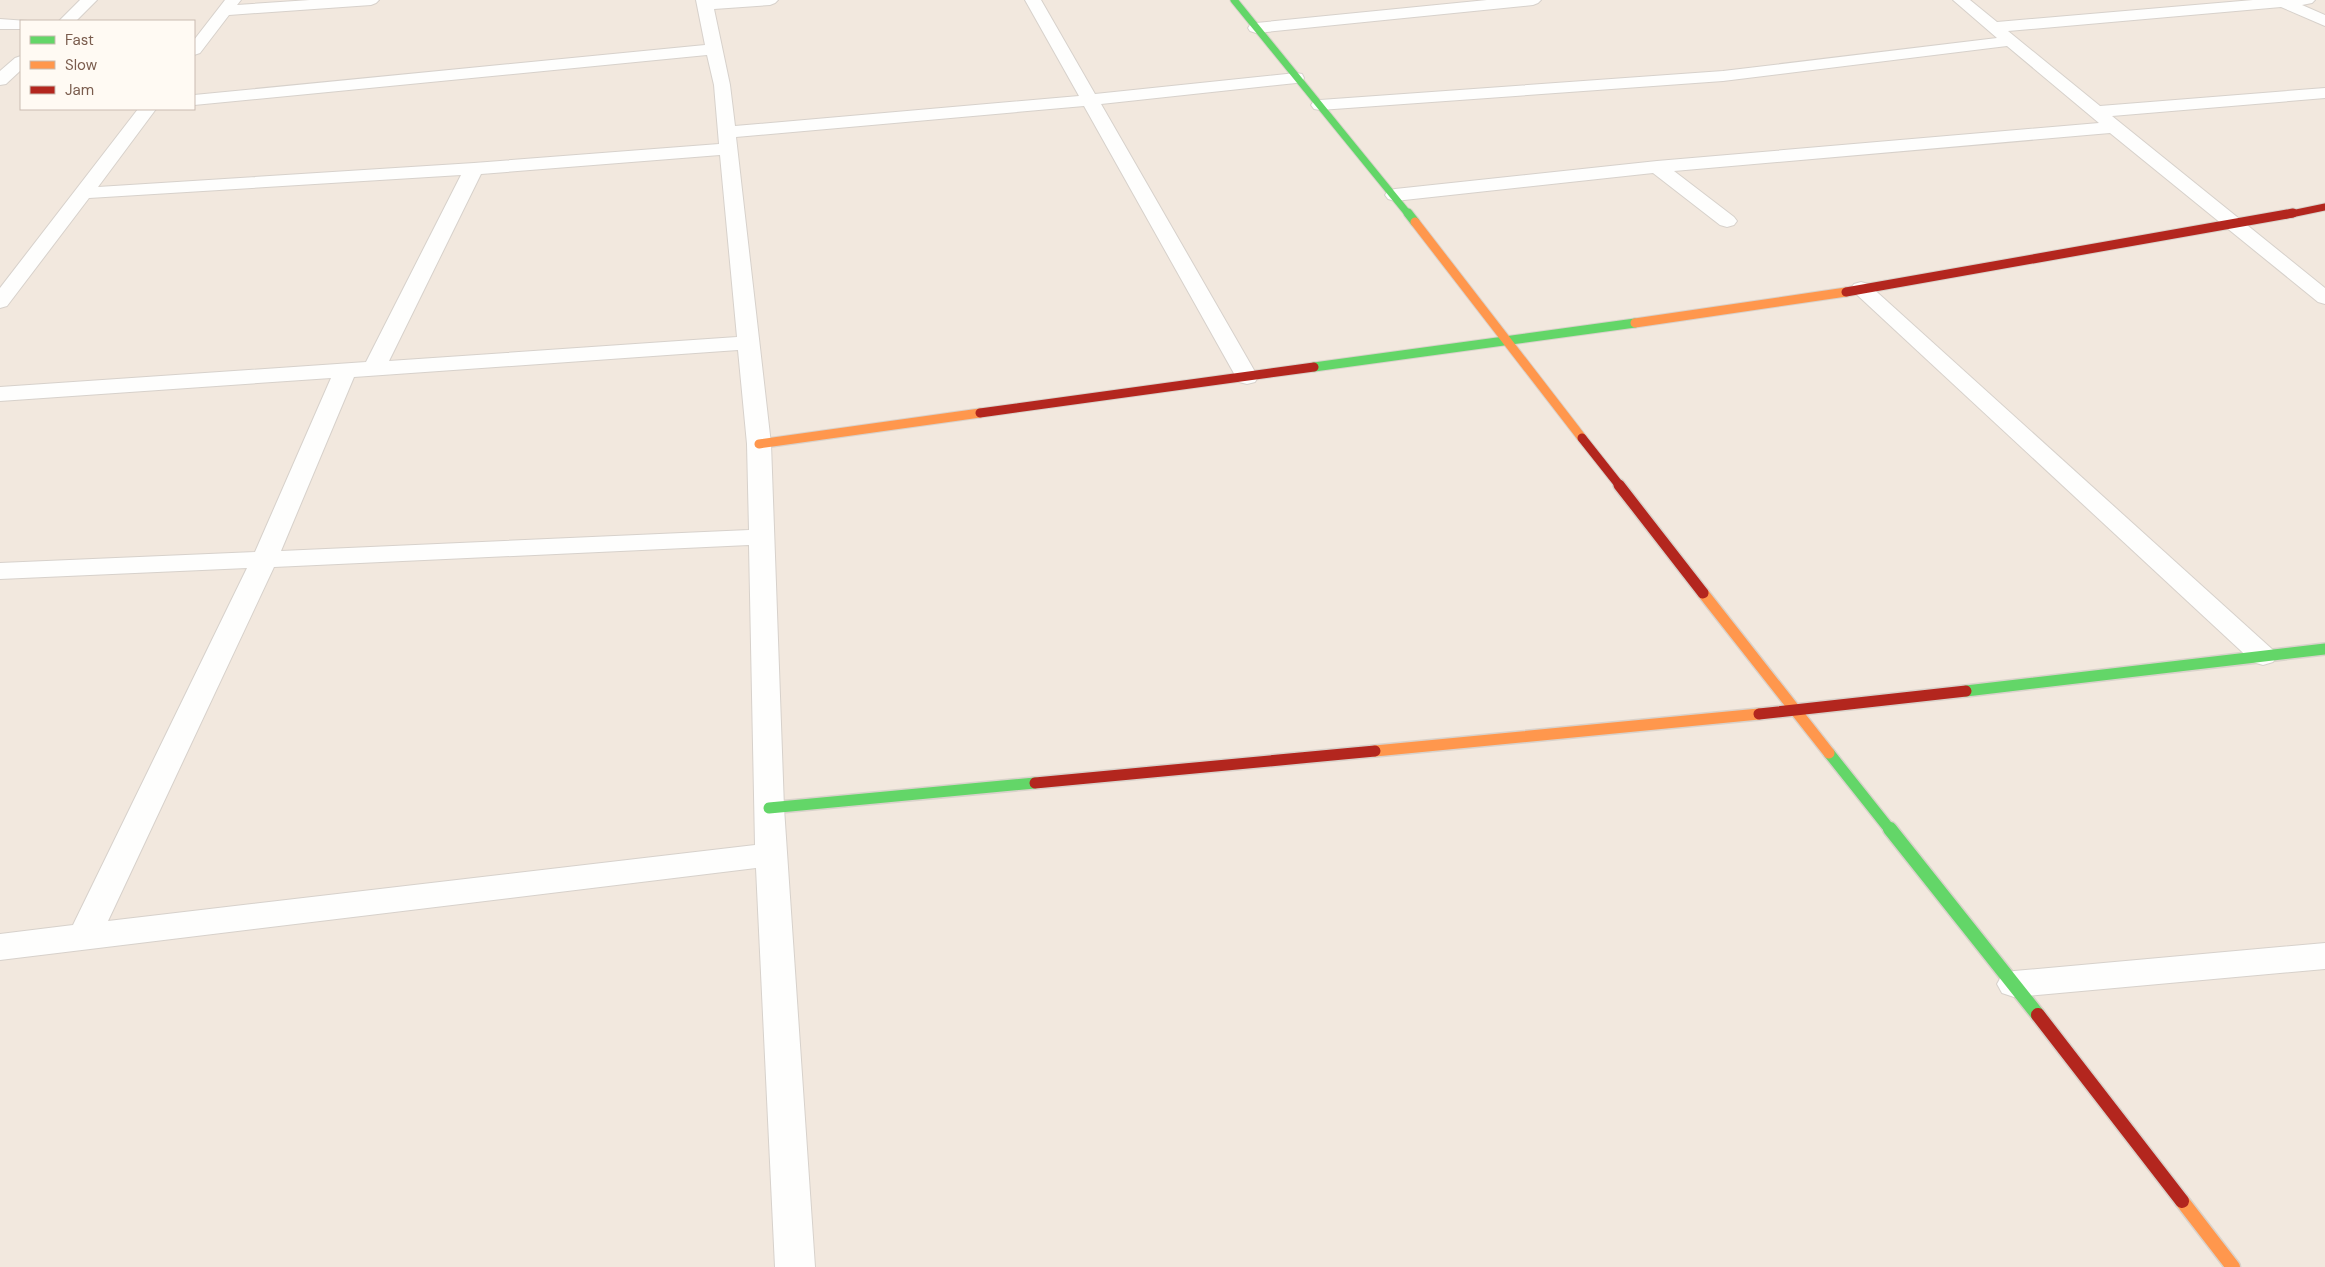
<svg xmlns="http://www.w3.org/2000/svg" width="2325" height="1267" viewBox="0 0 2325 1267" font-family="'DM Sans',sans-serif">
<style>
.residential{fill:#f2e8de;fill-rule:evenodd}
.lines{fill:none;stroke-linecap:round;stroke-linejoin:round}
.street-casing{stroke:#d7d1cb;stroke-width:2}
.fast-far3-casing{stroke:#d9d2cb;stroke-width:9}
.fast-far2-casing{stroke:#d9d2cb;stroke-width:11}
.fast-far1-casing{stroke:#d9d2cb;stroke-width:14}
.fast-casing{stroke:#d9d2cb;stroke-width:17}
.slow-far2-casing{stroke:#d9d2cb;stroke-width:11}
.slow-far1-casing{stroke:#d9d2cb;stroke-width:14}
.slow-casing{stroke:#d9d2cb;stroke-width:17}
.jam-far3-casing{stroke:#d9d2cb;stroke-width:9}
.jam-far2-casing{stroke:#d9d2cb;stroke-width:11}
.jam-far1-casing{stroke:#d9d2cb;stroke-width:14}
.jam-casing{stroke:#d9d2cb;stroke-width:17}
.street{fill:#fefefd;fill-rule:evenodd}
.fast-far3{stroke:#63d668;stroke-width:7}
.fast-far2{stroke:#63d668;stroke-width:9}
.fast-far1{stroke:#63d668;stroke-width:11}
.fast{stroke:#63d668;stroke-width:14}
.slow-far2{stroke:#ff974d;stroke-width:9}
.slow-far1{stroke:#ff974d;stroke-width:11}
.slow{stroke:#ff974d;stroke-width:14}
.jam-far3{stroke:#b3261e;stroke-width:7}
.jam-far2{stroke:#b3261e;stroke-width:9}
.jam-far1{stroke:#b3261e;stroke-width:11}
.jam{stroke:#b3261e;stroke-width:14}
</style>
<rect width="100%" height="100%" fill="#f9f5f0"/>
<path class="residential" d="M0,0H2325V1267H0ZM21,21H194V109H21Z"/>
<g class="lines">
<defs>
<g id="street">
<path d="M80,0H97L76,21H59Z"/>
<path d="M225,0H241L237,5L310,0H379L376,3L371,5L229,15L200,53L194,55V40Z"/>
<path d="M696,0H778L775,3L770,5L714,9L730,85L735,126L1079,96L1025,0H1041L1095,94L1296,73L1302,74L1304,78L1302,82L1296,83L1101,104L1258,377L1255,382L1247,384L1239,382L1236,377L1084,106L736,137L771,444L784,808L815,1267H775L756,868L0,960V934L73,925L247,568L0,579V563L255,552L331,378L0,401V387L366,362L461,175L89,198L7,306L0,308V288L138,109H156L98,187L474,163L719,144L714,85L707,55L194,105V95L705,45ZM720,155L737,337L389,361L481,174ZM738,350L747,444L749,530L281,551L354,377ZM749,545L755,845L108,921L274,567Z"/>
<path d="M1487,0H1541L1538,3L1533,5L1256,33L1250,31L1248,28L1250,25L1256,23Z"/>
<path d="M1953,0H1970L1997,22L2253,0H2315L2312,3L2302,5L2325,15V26L2281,7L2008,31L2100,106L2325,88V98L2112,116L2325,288V304L2318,302L2110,133L1674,171L1734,217L1737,221L1734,225L1727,227L1720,225L1653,173L1395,201L1388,199L1385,195L1388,191L1395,189L1657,161L2099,123L2007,46L1723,81L1320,110L1314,109L1311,105L1314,101L1320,100L1723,71L1997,38Z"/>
<path d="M0,19L27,21H21V29H0Z"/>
<path d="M21,56V70L6,84L0,85V71L15,58Z"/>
<path d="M1861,282L1868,284L2273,650L2277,656L2273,662L2263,665L2253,662L1854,292L1851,288L1854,284Z"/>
<path d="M2325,943V969L2014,997L2002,993L1997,984L2002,975L2014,971Z"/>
</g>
<path id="fast-far3" d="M1234,0L1409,215"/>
<g id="fast-far2">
<path d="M1408,213L1415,222"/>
<path d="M1314,367L1635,323"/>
</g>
<g id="fast-far1">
<path d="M1966,691L2325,649"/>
<path d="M1829,753L1891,831"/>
<path d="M769,808L1035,783"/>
</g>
<path id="fast" d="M1890,829L2038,1015"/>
<g id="slow-far2">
<path d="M1415,222L1582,438"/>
<path d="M1635,323L1846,292"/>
<path d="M759,444L980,413"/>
</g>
<g id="slow-far1">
<path d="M1703,593L1829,753"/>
<path d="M1375,751L1759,714"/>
</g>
<path id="slow" d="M2182,1201L2233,1267"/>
<path id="jam-far3" d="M2286,215L2325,207"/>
<g id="jam-far2">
<path d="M1846,292L2293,213"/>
<path d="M980,413L1314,367"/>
<path d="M1582,438L1620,486"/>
</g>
<g id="jam-far1">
<path d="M1619,485L1703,593"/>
<path d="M1759,714L1966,691"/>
<path d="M1035,783L1375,751"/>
</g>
<path id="jam" d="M2038,1015L2182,1201"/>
</defs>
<use href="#street" class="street-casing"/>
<use href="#fast-far3" class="fast-far3-casing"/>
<use href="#fast-far2" class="fast-far2-casing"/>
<use href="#fast-far1" class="fast-far1-casing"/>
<use href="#fast" class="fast-casing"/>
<use href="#slow-far2" class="slow-far2-casing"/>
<use href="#slow-far1" class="slow-far1-casing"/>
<use href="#slow" class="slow-casing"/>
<use href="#jam-far3" class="jam-far3-casing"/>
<use href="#jam-far2" class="jam-far2-casing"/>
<use href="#jam-far1" class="jam-far1-casing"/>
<use href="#jam" class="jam-casing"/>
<use href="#street" class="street"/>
<use href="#fast-far3" class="fast-far3"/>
<use href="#fast-far2" class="fast-far2"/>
<use href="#fast-far1" class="fast-far1"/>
<use href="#fast" class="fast"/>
<use href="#slow-far2" class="slow-far2"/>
<use href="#slow-far1" class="slow-far1"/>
<use href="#slow" class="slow"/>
<use href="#jam-far3" class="jam-far3"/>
<use href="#jam-far2" class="jam-far2"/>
<use href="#jam-far1" class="jam-far1"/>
<use href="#jam" class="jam"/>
</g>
<rect x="20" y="20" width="175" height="90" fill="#fffaf3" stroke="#cabbb1"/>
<rect x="30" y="36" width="25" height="8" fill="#63d668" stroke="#cabbb1"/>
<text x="65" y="45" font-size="15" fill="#7a5c4d">Fast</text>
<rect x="30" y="61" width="25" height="8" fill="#ff974d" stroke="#cabbb1"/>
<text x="65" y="70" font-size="15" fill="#7a5c4d">Slow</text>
<rect x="30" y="86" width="25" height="8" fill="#b3261e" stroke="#cabbb1"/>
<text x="65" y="95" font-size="15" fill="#7a5c4d">Jam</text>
</svg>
